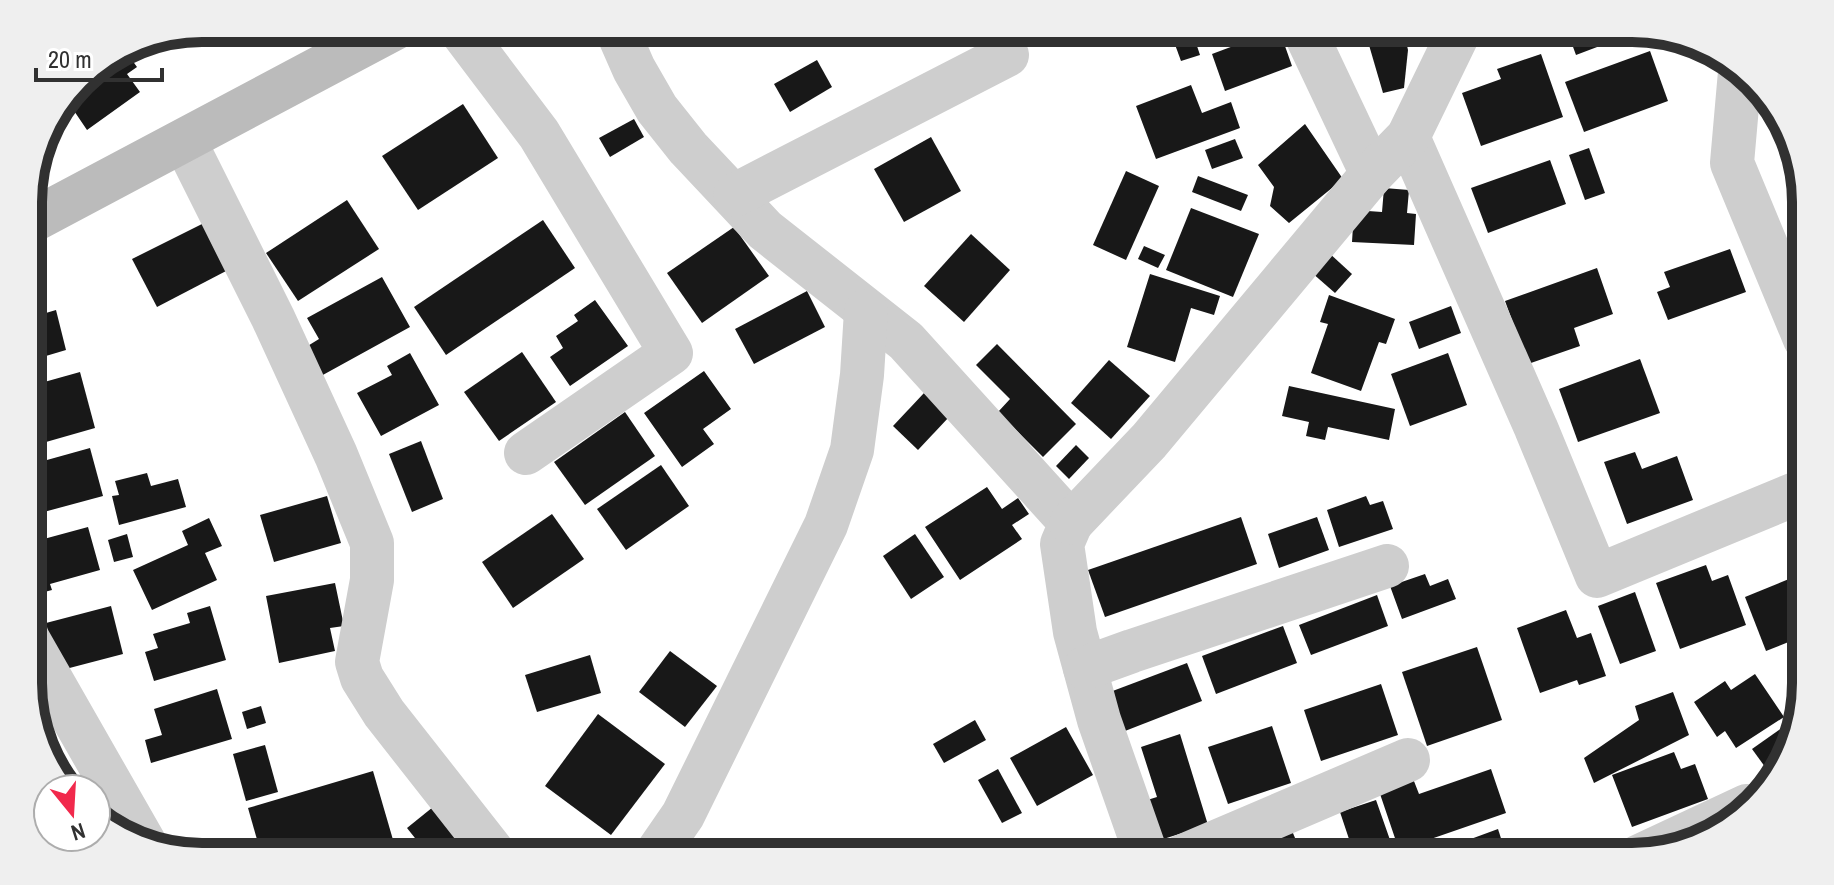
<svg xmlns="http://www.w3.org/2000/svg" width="1834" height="885" viewBox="0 0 1834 885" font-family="'Archivo Narrow',sans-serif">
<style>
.building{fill:#181818}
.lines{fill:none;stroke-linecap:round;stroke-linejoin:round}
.street{stroke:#cecece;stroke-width:44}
.secondary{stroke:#bbb;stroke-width:44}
.rim{fill:none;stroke:#313131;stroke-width:10}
</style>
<rect width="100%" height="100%" fill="#fff"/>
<g class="building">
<path d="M1169,28H1191L1200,55L1181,61Z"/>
<path d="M1212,28H1254V29L1217,41Z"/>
<path d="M1364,28H1403L1408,50L1404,88L1383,93Z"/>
<path d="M1550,28H1632L1642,30L1576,55L1569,36L1555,41Z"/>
<path d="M1279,29L1292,66L1225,91L1212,54Z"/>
<path d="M124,49L137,67L127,74L140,92L87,130L66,99L87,72Z"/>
<path d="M1650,51L1668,101L1584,132L1565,82Z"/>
<path d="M1541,54L1563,117L1481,146L1462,93L1501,79L1497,69Z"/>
<path d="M817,60L832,87L790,112L774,84Z"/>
<path d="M1191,85L1202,113L1231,102L1240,128L1156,159L1136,106Z"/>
<path d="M463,104L498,158L418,210L382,156Z"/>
<path d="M634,119L644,137L610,157L599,138Z"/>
<path d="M1305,124L1343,179L1289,223L1270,206L1274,187L1258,165Z"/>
<path d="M931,137L961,191L904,222L874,169Z"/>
<path d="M1235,139L1243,158L1212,169L1205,150Z"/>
<path d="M1589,148L1605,193L1585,200L1569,155Z"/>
<path d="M1550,160L1566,204L1488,233L1471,188Z"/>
<path d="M1126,171L1159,186L1126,260L1093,245Z"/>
<path d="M1198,176L1248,195L1241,211L1192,192Z"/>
<path d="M1384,188L1409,190L1407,213L1416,214L1414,245L1352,242L1354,210L1382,212Z"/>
<path d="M347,200L379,249L298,301L266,253Z"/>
<path d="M1191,208L1259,234L1233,297L1166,270Z"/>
<path d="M543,220L575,268L446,355L414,307Z"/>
<path d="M204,223L228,270L157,307L132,259Z"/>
<path d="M734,227L769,276L702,323L667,273Z"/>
<path d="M971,234L1010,270L964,322L924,286Z"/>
<path d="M1144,246L1165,255L1158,268L1138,259Z"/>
<path d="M1730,249L1746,292L1668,320L1657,292L1670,287L1664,272Z"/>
<path d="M1328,252L1352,274L1335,293L1311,272Z"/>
<path d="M1597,268L1613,314L1574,328L1580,346L1528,364L1505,301Z"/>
<path d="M1150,274L1220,296L1214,315L1191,308L1175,362L1127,347Z"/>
<path d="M382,277L410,327L321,376L306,347L319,339L307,318Z"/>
<path d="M807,291L825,327L754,364L735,329Z"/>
<path d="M1329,295L1395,319L1386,344L1379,342L1361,391L1311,373L1328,324L1320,322Z"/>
<path d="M595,300L628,346L570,386L550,357L563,348L556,336L578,321L574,315Z"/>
<path d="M1451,306L1461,333L1419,349L1409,322Z"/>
<path d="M56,310L66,350L29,361V318Z"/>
<path d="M997,344L1076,424L1043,457L998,412L1010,399L976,365Z"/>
<path d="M522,352L556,402L499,441L464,392Z"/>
<path d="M410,353L439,405L381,436L357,393L392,375L387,366Z"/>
<path d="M1448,353L1467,405L1410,426L1391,374Z"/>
<path d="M1640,359L1660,413L1578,442L1559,389Z"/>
<path d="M1109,360L1150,396L1111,439L1071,403Z"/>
<path d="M704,371L731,409L703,429L714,444L682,467L644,413Z"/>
<path d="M80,372L95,428L46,442L30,386Z"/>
<path d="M1289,386L1395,409L1389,440L1328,427L1325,440L1306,436L1309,422L1282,416Z"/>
<path d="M924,393L949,417L918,450L893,426Z"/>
<path d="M625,412L655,456L585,505L554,462Z"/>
<path d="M421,441L443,499L412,512L389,454Z"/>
<path d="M1076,445L1089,458L1069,479L1056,466Z"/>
<path d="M90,448L103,496L29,516V465Z"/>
<path d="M1635,452L1642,469L1677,456L1693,500L1627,524L1604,462Z"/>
<path d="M661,465L689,506L626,550L597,509Z"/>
<path d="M147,473L151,486L178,479L186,507L119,525L112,496L119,495L115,481Z"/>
<path d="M987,487L1002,509L1018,498L1029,514L1012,525L1022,539L960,580L925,527Z"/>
<path d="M327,496L341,543L274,562L260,515Z"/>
<path d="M1366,496L1370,505L1383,501L1393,529L1339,547L1327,510Z"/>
<path d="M552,514L584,559L513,608L482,562Z"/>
<path d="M1241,517L1257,564L1105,617L1088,570Z"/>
<path d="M1317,517L1329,550L1279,568L1268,534Z"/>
<path d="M209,518L222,546L205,553L217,580L152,610L133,570L188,545L182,531Z"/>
<path d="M88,527L100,570L50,584L52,590L33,595L29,580V543Z"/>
<path d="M127,534L133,557L114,562L108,540Z"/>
<path d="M915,534L944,577L911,599L883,556Z"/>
<path d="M1706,565L1712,581L1728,575L1746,625L1680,649L1656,583Z"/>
<path d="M1806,572V635L1766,651L1745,597Z"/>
<path d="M1425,574L1430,586L1448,579L1456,599L1402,619L1390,586Z"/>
<path d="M335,583L344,626L330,628L335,651L279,663L266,596Z"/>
<path d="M1635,592L1656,651L1620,664L1598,606Z"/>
<path d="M1377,595L1388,626L1311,655L1299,625Z"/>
<path d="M111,606L123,654L58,671L46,623Z"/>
<path d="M210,606L226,660L154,681L145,652L158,648L153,634L190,623L187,613Z"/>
<path d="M1566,610L1577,638L1591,633L1606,676L1579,685L1577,680L1540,693L1517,628Z"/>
<path d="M1283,626L1297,663L1216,694L1202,656Z"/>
<path d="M1477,647L1502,720L1427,746L1402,672Z"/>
<path d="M670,651L717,686L685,727L639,692Z"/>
<path d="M590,655L601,693L537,712L525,675Z"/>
<path d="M1187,663L1202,701L1125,731L1110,692Z"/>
<path d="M1755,674L1784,717L1736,748L1725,731L1717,737L1694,702L1725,681L1731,690Z"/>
<path d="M1381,684L1398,735L1321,761L1304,710Z"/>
<path d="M217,689L232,739L151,763L145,740L162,735L154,709Z"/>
<path d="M1673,692L1689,735L1594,783L1584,758L1639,720L1635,706Z"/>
<path d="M261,706L266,723L247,729L242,712Z"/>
<path d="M598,714L665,764L611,835L545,786Z"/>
<path d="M975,720L986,740L944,763L933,744Z"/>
<path d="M1786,725L1794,735L1789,756L1768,771L1752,749Z"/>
<path d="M1272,726L1291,783L1228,804L1208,747Z"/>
<path d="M1066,727L1093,775L1037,806L1010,758Z"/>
<path d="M1180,734L1208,825L1157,841L1144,801L1157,797L1141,747Z"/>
<path d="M265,745L278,792L246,801L233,754Z"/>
<path d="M1674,752L1681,769L1695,764L1708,799L1632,827L1612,775Z"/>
<path d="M998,769L1022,813L1002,823L978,780Z"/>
<path d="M1491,769L1506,813L1399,850L1378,788L1412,776L1419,794Z"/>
<path d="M373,771L398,857H262L248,808Z"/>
<path d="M1376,800L1396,857H1374L1372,850L1355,857L1340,812Z"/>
<path d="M433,807L473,857H430L407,828Z"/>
<path d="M1290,826L1303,857H1253L1247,845Z"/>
<path d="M1498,829L1507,857H1452L1449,847Z"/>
</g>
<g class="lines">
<g class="street">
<path d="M459,28L539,134L671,353L526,453"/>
<path d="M616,28L634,69L657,109L688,148L765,230L906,341L1071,523L1062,544L1075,632L1099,720L1147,857"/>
<path d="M1303,28L1372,174"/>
<path d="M1740,72L1732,163L1805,339"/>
<path d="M1408,137L1536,428L1597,576L1805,490"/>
<path d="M185,142L273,318L336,455L372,543V580L357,662L362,678L384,713L497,857"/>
<path d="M735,195L1007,55L993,28"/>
<path d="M1071,523L1149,441L1372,174L1408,137L1461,28"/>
<path d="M29,641L145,844"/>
<path d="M1085,668L1132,651L1387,566"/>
<path d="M654,857L683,815L826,525L852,450L862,375L866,311"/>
<path d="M1181,857L1408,760"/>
<path d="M1638,857L1747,806"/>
</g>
<path class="secondary" d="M28,223L395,28"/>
</g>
<path d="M0 0H1834V885H0ZM202 42H1632A160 160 0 0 1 1792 202V683A160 160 0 0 1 1632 843H202A160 160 0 0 1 42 683V202A160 160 0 0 1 202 42Z" fill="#efefef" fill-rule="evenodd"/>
<path class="rim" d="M202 42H1632A160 160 0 0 1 1792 202V683A160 160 0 0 1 1632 843H202A160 160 0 0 1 42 683V202A160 160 0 0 1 202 42Z"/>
<g transform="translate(72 813) rotate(162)"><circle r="38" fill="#ffffff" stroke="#adadad" stroke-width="2"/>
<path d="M0-6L14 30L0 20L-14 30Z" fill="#f1294c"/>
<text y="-12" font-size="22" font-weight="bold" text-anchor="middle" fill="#313131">N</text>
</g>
<path d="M36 68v12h126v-12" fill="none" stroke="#313131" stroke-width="4"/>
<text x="48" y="68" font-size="24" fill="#313131" stroke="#ffffff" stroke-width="6" paint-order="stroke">20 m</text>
</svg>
